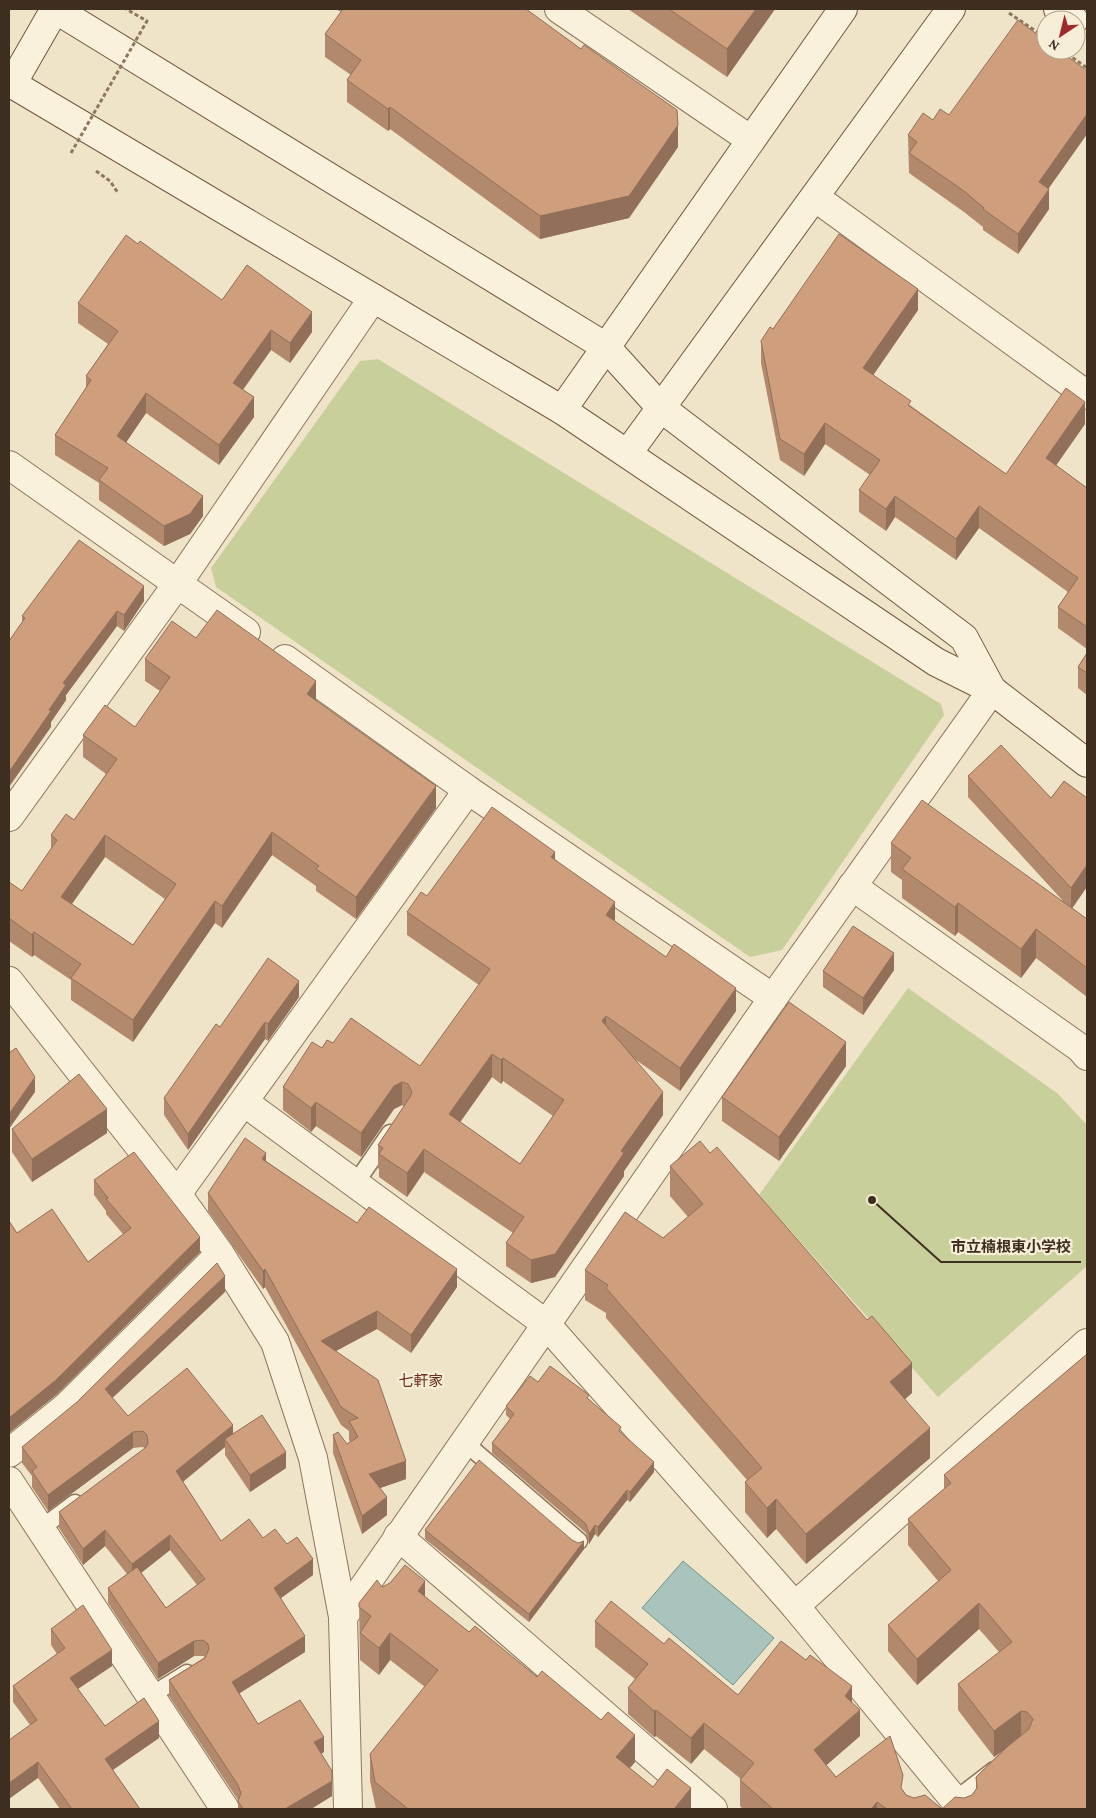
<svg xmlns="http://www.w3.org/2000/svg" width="1096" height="1818" viewBox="0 0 1096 1818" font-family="'Crimson Pro','Noto Sans JP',serif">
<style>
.green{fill:#c9cf9b}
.water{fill:#a9c4bc;stroke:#6f938a}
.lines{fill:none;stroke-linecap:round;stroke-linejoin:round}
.lane-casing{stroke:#8d765c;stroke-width:19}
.street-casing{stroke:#8d765c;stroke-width:30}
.secondary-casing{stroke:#6f573f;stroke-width:30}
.path{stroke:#8d765c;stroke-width:3;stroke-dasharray:4 2.5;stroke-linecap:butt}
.lane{stroke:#faf1dc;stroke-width:16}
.street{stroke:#faf1dc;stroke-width:28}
.secondary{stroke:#faf1dc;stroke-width:28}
.path-bridge{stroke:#8d765c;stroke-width:3;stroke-dasharray:4 2.5;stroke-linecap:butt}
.wall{fill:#b2896c;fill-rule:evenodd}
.shaded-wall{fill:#916f58}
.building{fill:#cf9f7d;stroke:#916f58;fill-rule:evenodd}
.labels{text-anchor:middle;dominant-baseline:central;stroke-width:4.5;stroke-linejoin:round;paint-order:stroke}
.neighbourhood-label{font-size:15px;fill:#6b2e1e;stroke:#f7eed8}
.leader{fill:none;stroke:#3d2e20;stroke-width:2}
.callout-dot{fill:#3d2e20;stroke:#f7eed8;stroke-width:2}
.callout-label{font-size:15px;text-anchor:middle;font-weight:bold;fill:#3d2e20;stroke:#f7eed8;stroke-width:4.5;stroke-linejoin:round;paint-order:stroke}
</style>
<rect width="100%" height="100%" fill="#f0e4c8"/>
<g class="green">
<path d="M378,359L941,704L944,715L782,950L750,957L216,587L211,568L360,361Z"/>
<path d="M908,988L1057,1093L1087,1125V1266L938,1397L759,1195Z"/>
</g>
<path class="water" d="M683,1561L774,1638L733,1685L642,1608Z"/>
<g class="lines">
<defs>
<g id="lane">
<path d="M355,1184L390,1133"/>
<path d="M463,1441L579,1541"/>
<path d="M40,1529L75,1503"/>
<path d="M150,1696L187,1673"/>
<path d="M955,1800L994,1770"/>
</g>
<g id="street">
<path d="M559,9L751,140"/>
<path d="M816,198L1087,395"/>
<path d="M9,465L246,632"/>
<path d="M285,659L468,790L773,998"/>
<path d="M9,817L178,583L373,298"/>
<path d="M852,886L1080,1048L1087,1056"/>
<path d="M9,981L177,1194L220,1254L275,1342L313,1458L343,1617L348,1809"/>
<path d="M244,1102L545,1323L795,1606L962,1809"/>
<path d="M177,1194L468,790"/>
<path d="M9,1453L66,1407L220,1254"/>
<path d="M9,1481L225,1809"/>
<path d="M398,1536L713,1809"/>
<path d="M795,1606L1087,1343"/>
<path d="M343,1617L773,998L992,690"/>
</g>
<g id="secondary">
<path d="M55,9L606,347L661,408L964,638L992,690"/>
<path d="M1058,9L1074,20"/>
<path d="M9,82L562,410L936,662L992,690L1087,763"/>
<path d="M12,84L55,9"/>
<path d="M562,410L843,9"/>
<path d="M628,453L951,9"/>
</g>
</defs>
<use href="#lane" class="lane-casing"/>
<use href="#street" class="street-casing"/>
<use href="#secondary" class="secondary-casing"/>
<g class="path">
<path d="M1009,13L1037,32"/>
<path d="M1062,50L1087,68"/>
<path d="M96,171L110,181L118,193"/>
</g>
<use href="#lane" class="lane"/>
<use href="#street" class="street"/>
<use href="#secondary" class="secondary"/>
<path class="path-bridge" d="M71,153L147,21L126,9"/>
</g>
<g class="wall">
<path d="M336,9H526L678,147L629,218L540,239L390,129L388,131L347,102V80L351,75L325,57V34L341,12Z"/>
<path d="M628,9H775L727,77Z"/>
<path d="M1087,71V134L1048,189L1049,209L1018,254L983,230V227L964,212L909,173L908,135L933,120Z"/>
<path d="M222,300L312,332L290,363L271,350L243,390L254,417L219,465L146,413L126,442L203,516L190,534L164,546L99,500V483L55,455V435L86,388V376L108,344L78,323V303Z"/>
<path d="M918,310L873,375L911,406L1006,474L1085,424L1056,465L1087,488V649L1058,628V607L1068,592L979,528L956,560L895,517L886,531L859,512V490L870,475L825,444L804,476L780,460L761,363V341L773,329Z"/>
<path d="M144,601L124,631L117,626L66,695V700L51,722V727L22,622V616Z"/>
<path d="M196,638L316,701L436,808L356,919L316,891V886L272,855L222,928L215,923L133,1042L71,1000V980L34,955L32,957L9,941V882L22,891L51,849V835L74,820L106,774L83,757V735L135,727L160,691L145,681V659ZM105,857L165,899L133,945L72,904Z"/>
<path d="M1087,653V695L1078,688V667Z"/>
<path d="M968,776L1051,798L1064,781L1072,908L1087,919V997L1036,958L1021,978L958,932L955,936L902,898V880L891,872V843L1063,901L968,797Z"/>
<path d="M555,859L615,921L736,1011L680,1091L636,1060L663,1115L624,1171V1176L555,1277L531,1283L506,1266V1243L513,1233L424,1172L407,1197L379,1177V1169L378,1168V1145L404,1106L402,1105L394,1109L361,1157L316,1126L311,1132L283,1110V1087L322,1048L333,1043L420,1066L479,985L407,935V912L427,896ZM492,1077L501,1084L503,1081L553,1116L520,1164L460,1122Z"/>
<path d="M894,970L863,1015L823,987V971Z"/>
<path d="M299,997L268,1041L265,1039L188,1150L164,1115V1098L220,1027Z"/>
<path d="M846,1066L779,1161L722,1121V1097Z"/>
<path d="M12,1129L107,1133L32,1182L12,1152Z"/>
<path d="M266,1161L357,1223L457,1287L411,1353L377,1329L336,1351L406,1479L380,1488L387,1515L362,1534L333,1453V1435L347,1444L350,1442L349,1440V1431L341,1425L265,1287L263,1289L208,1211V1193Z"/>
<path d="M670,1166L912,1393L905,1399L930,1458L806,1564L776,1529L767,1538L745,1512V1482L747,1480L606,1318V1313L585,1300V1270L663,1238L688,1217L670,1196Z"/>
<path d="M94,1180L200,1252L56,1395L9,1433V1221L17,1233L88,1262L123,1234L106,1214V1211L94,1195Z"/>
<path d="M225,1292L112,1398L128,1416L233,1433L286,1468L250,1492L225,1455V1447L183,1482L221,1541L263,1538L287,1544L313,1575L281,1598L305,1652L239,1693L258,1724L324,1752L321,1754L332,1796L311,1809H238V1800L169,1696V1680L205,1657L203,1656H194L158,1679L108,1603V1588L127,1574L105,1546L83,1565L59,1528V1512L145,1449L143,1447L133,1448L48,1511L32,1487V1476L22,1463V1447ZM170,1550L197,1585L166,1608L141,1573Z"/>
<path d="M1087,1354V1809H743L740,1806V1780L741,1779L704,1749L691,1764L656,1736L654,1737L628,1714V1688L635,1679L595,1647V1621L664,1644L738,1695L852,1702L860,1736L826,1765L836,1777L903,1790L906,1795L942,1809L972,1795L976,1789V1777L1001,1752L994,1757L958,1710V1684L999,1652L979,1629L917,1685L888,1651V1625L938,1581L908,1545V1519L944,1489V1475Z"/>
<path d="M538,1382L589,1399L621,1433L654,1472L630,1502L627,1500L598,1537L595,1534L589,1544L586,1533L492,1453V1443L510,1419L506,1415V1406Z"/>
<path d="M425,1530L572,1540L584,1549L529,1622L425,1539Z"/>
<path d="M382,1587L425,1597L469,1632L635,1762L630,1768L653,1787L691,1809H376L370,1781V1754L425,1687L390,1660L379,1675L360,1660L359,1603Z"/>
<path d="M51,1629L112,1666L78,1689L105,1726L159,1738L113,1770L140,1809H60L38,1778L30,1725L13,1702V1686L57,1654L51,1645Z"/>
</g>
<g class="shaded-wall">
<path d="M756,9H775L727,77V49Z"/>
<path d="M390,107V129L388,131V109Z"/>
<path d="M1087,114V134L1039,202V182Z"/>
<path d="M678,125V147L629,218L540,239V216Z"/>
<path d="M1049,189V209L1018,254V234Z"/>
<path d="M918,289V310L863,390V368Z"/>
<path d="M312,312V332L290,363V343Z"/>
<path d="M271,330V350L233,403V383Z"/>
<path d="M146,393V413L117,456V436Z"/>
<path d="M254,397V417L219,465V445Z"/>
<path d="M1085,402V424L1046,480V458Z"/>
<path d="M825,423V444L804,476V454Z"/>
<path d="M203,496V516L190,534L164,546V526Z"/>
<path d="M895,496V517L886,531V509Z"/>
<path d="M979,506V528L956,560V539Z"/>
<path d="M144,586V601L124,631V615Z"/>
<path d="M117,611V626L66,695V700L51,722V727L9,787V772L49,710L63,683Z"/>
<path d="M316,681V703L307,694Z"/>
<path d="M436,786V808L356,919V897Z"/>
<path d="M272,832V855L222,928V906Z"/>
<path d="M105,835V857L61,919V897Z"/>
<path d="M555,852V876L551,857Z"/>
<path d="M1087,865V887L1071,910V888Z"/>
<path d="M215,901V923L133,1042V1020Z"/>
<path d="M615,902V926L606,915Z"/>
<path d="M958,903V932L955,936V907Z"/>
<path d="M1036,929V958L1021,978V949Z"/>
<path d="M34,932V955L32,957V935Z"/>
<path d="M894,953V970L863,1015V998Z"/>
<path d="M299,981V997L268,1041V1024Z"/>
<path d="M736,988V1011L680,1091V1068Z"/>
<path d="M606,1016V1039L602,1021Z"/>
<path d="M265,1022V1039L188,1150V1134Z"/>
<path d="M846,1042V1066L779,1161V1137Z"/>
<path d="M492,1054V1077L449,1138V1114Z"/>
<path d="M503,1058V1081L501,1084V1060Z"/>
<path d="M35,1077V1092L9,1129V1114Z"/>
<path d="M402,1082V1105L394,1109L361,1157V1133L394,1086Z"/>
<path d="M663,1092V1115L624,1171V1176L555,1277L531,1283V1260L621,1151Z"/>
<path d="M316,1102V1126L311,1132V1108Z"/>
<path d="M107,1109V1133L32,1182V1159Z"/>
<path d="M424,1149V1172L407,1197V1173Z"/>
<path d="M266,1153V1171L262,1159Z"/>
<path d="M200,1237V1252L56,1395L9,1433V1418Z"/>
<path d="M265,1269V1287L263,1289V1271Z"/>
<path d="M457,1269V1287L411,1353V1335Z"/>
<path d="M225,1276V1292L105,1405V1389Z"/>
<path d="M377,1311V1329L321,1359V1341Z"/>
<path d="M912,1363V1393L890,1412V1382Z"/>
<path d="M233,1425V1440L225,1439V1447L176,1487V1471Z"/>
<path d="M930,1428V1458L806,1564V1534Z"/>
<path d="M133,1432V1448L48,1511V1495Z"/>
<path d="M286,1452V1468L250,1492V1475Z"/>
<path d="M406,1461V1479L369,1492V1474Z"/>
<path d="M654,1462V1472L630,1502V1492Z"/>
<path d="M627,1490V1500L598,1537V1527Z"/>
<path d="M387,1497V1515L362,1534V1516Z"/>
<path d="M776,1499V1529L767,1538V1508Z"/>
<path d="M595,1525V1534L589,1544V1534Z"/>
<path d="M105,1530V1546L83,1565V1549Z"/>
<path d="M170,1535V1550L132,1580V1564Z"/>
<path d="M584,1541V1549L529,1622V1614Z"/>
<path d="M313,1559V1575L274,1603V1588Z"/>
<path d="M425,1581V1608L418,1591Z"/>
<path d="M979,1603V1629L917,1685V1659Z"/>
<path d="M390,1633V1660L379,1675V1648Z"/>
<path d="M305,1636V1652L232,1698V1682Z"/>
<path d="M194,1641V1656L158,1679V1663Z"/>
<path d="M112,1650V1666L70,1694V1678Z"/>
<path d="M852,1686V1712L845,1696Z"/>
<path d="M656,1710V1736L654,1737V1711Z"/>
<path d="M860,1710V1736L814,1776V1750Z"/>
<path d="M1021,1711V1737L994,1757V1731Z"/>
<path d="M159,1721V1738L105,1775V1759Z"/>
<path d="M704,1723V1749L691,1764V1738Z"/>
<path d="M635,1735V1762L616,1784V1757Z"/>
<path d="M324,1737V1752L314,1758V1742Z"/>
<path d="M38,1762V1778L9,1799V1783Z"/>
<path d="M332,1781V1796L311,1809H285Z"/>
<path d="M691,1788V1809H674Z"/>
<path d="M877,1802V1809H871Z"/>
</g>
<g class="building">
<path d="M343,9H526L581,49L584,45L677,110L678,125L629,196L540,216L390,107L388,109L347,80L361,60L325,34Z"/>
<path d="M669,9H756L727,49Z"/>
<path d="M1018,20L1046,41V50H1059L1087,71V114L1039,182L1049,189L1018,234L983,209L984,208L964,191L909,153L917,142L908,135L923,113L933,120L940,109L949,115Z"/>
<path d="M839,234L918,289L863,368L911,401L908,405L1006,474L1066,388L1085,402L1046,458L1087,488V627L1058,607L1078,578L979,506L956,539L895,496L886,509L859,490L880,460L825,423L804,454L780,439L761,341L770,327L773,329Z"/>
<path d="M126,235L138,244L140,241L222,300L247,265L312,312L290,343L271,330L233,383L254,397L219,445L146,393L117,436L203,496L190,514L164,526L99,480L108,468L55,435L91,380L86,376L118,331L78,303Z"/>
<path d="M79,540L144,586L124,615L117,611L63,683L66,685L49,710L51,711L9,772V641L25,618L22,616Z"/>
<path d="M217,610L316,681L307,694L436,786L356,897L316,869L319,866L272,832L222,906L215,901L133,1020L71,978L81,964L34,932L32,935L9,918V882L22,891L57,840L51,835L66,814L74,820L117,759L83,735L105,705L135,727L170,677L145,659L172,621L196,638ZM105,835L176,884L133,945L61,897Z"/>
<path d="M1087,653V673L1078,667Z"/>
<path d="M1001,745L1051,798L1064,781L1087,798V865L1071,888L968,776Z"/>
<path d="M922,800L1087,919V968L1036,929L1021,949L958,903L955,907L902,869L911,858L891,843Z"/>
<path d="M492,807L555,852L551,857L615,902L606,915L666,957L674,944L736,988L680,1068L606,1016L602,1021L663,1092L621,1151L624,1153L555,1254L531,1260L506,1243L524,1217L424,1149L407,1173L379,1154L383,1148L378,1145L410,1097L412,1092L408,1084L402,1082L394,1086L361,1133L316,1102L311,1108L283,1087L312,1042L322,1048L327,1040L333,1043L351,1018L420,1066L490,969L407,912L421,892L427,896ZM492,1054L501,1060L503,1058L564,1100L520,1164L449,1114Z"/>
<path d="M853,926L894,953L863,998L823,971Z"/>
<path d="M268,958L299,981L268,1024L265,1022L188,1134L164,1098L216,1024L220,1027Z"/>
<path d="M789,1002L846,1042L779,1137L722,1097Z"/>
<path d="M16,1048L35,1077L9,1114V1053Z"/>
<path d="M79,1074L107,1109L32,1159L12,1129Z"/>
<path d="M245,1138L266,1153L262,1159L357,1223L369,1207L457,1269L411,1335L377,1311L321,1341L378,1380L406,1461L369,1474L387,1497L362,1516L333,1435L338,1432L347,1444L358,1437L349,1421L358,1418L341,1407L265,1269L263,1271L208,1193Z"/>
<path d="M700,1141L710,1153L717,1147L867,1320L872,1316L912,1363L890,1382L930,1428L806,1534L776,1499L767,1508L745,1482L762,1468L606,1288L608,1285L585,1270L625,1212L663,1238L703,1204L670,1166Z"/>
<path d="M134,1152L200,1237L56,1380L9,1418V1221L17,1233L52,1209L88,1262L131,1228L106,1199L108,1198L94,1180Z"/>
<path d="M217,1263L225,1276L105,1389L128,1416L187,1368L233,1425L176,1471L221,1541L249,1519L263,1538L275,1529L287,1544L297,1537L313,1559L274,1588L305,1636L232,1682L258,1724L300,1700L324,1737L314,1742L332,1771V1781L285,1809H243L238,1801L241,1793L238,1785L169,1680L205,1658L209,1649L208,1644L203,1640L194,1641L158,1663L108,1588L137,1567L166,1608L205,1579L170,1535L132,1564L105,1530L83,1549L59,1512L145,1448L148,1444L147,1435L143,1431L133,1432L48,1495L32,1471L37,1467L22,1447L77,1402Z"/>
<path d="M1087,1354V1809H887L877,1802L871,1809H773L740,1780L754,1763L704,1723L691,1738L656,1710L654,1711L628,1688L648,1664L595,1621L611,1601L664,1644L669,1638L738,1695L781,1641L806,1660L810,1655L852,1686L845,1696L860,1710L814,1750L836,1777L890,1736L903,1775L901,1788L906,1795L914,1798L925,1795L942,1809L955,1797L964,1798L972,1795L977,1788L976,1777L1007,1747L1029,1729L1033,1719L1027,1712L1021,1711L994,1731L958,1684L1012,1642L979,1603L917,1659L888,1625L951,1570L908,1519L951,1483L944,1475Z"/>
<path d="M550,1366L589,1395L587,1398L621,1427L619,1431L654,1462L630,1492L627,1490L598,1527L595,1525L589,1534L586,1524L492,1443L514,1414L506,1406L530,1376L538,1382Z"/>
<path d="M262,1415L286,1452L250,1475L225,1439Z"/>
<path d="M479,1460L572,1540L578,1543L584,1541L529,1614L425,1530Z"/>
<path d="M405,1565L425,1581L418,1591L469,1632L475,1626L537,1677L542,1671L601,1720L608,1712L635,1735L616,1757L653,1787L667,1769L691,1788L674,1809H408L375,1782L370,1754L438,1670L390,1633L379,1648L360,1633L371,1616L359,1607V1603L377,1580L382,1587L390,1583Z"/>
<path d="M83,1605L112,1650L70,1678L105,1726L144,1698L159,1721L105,1759L140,1809H72L38,1762L9,1783V1740L37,1720L13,1686L65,1648L51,1629Z"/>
</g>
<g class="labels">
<g class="neighbourhood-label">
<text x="421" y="1381">七軒家</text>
</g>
</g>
<path class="leader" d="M872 1200L941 1262H1081"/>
<circle class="callout-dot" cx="872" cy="1200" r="5"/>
<g class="callout-label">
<text x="1011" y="1252">市立楠根東小学校</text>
</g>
<rect width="1096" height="1818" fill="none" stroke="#3d2e20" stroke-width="20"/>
<g transform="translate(1061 35) rotate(215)"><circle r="24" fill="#f7eed8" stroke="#ada18e"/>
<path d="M0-4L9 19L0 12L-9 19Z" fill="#9e2a2b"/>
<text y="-8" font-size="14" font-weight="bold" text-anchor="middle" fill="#3d2e20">N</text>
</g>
</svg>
